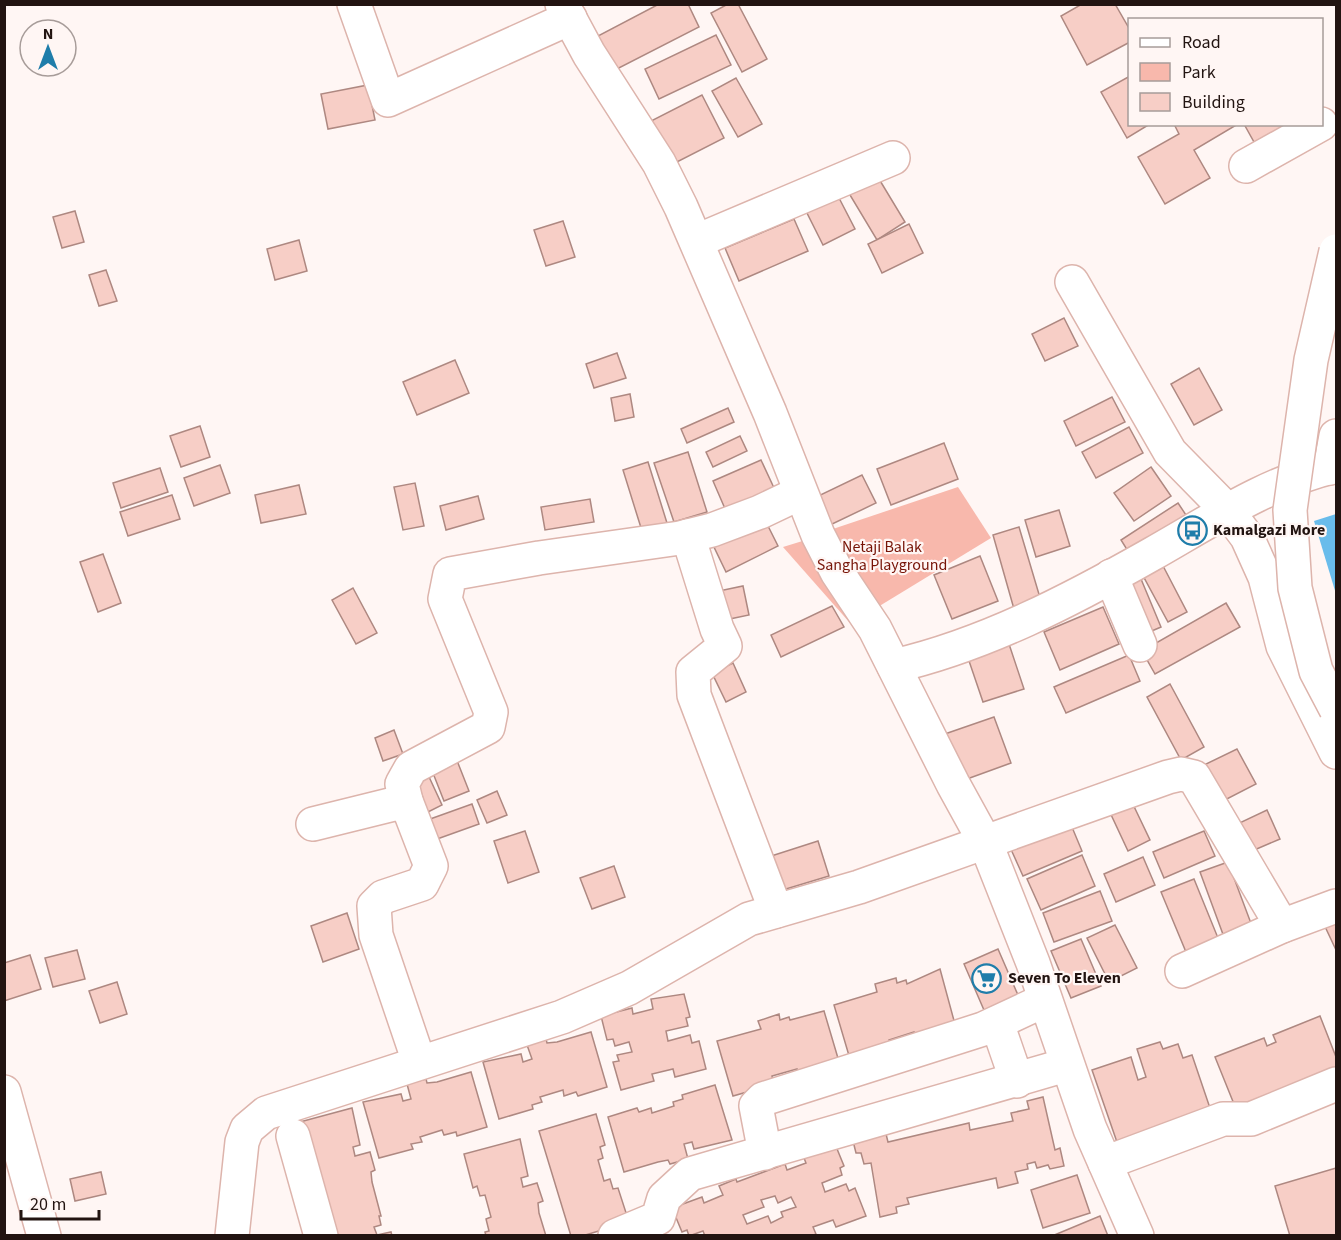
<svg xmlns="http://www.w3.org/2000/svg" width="1341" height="1240" viewBox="0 0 1341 1240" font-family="'Source Sans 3',sans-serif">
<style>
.green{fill:#f8b8ac}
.water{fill:#69bceb}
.building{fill:#f7cec6;stroke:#ae8881;stroke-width:1.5;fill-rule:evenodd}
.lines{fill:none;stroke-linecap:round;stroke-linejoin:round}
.minor-casing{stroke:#ddb4ac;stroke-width:36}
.minor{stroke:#fff;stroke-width:33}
.major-bridge-casing{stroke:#ddb4ac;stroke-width:36;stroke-linecap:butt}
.major-bridge{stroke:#fff;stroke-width:33}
.labels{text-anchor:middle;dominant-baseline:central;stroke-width:4.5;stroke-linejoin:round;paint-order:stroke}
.poi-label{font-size:16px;font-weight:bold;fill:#221411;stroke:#fff6f4;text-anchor:start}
.park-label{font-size:16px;fill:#771407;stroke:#fff6f4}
</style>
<rect width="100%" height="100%" fill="#fff6f4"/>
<g class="green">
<path d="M958,487L991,538L868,613L818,534Z"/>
<path d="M809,539L861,614L850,623L783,547Z"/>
</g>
<path class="water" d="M1336,514V594L1314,521Z"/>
<g class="building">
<path d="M659,4H688L699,27L613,71L596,37Z"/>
<path d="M728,4H738L767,59L742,72L711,13Z"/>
<path d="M1082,4H1115L1130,30V42L1087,65L1061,16Z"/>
<path d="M716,35L731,65L659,99L645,69Z"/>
<path d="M1130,76V124H1150L1127,138L1101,92Z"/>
<path d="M736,78L762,124L738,137L712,91Z"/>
<path d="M368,85L375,120L328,129L321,94Z"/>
<path d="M702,95L724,138L673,164L651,121Z"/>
<path d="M1174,124H1238L1194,150L1210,178L1165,204L1138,157L1179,134Z"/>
<path d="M1244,124H1306L1259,151Z"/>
<path d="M876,174L905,222L877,240L847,190Z"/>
<path d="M838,196L855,229L823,245L806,211Z"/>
<path d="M75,211L84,242L62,248L53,217Z"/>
<path d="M794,219L808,251L739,281L725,248Z"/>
<path d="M563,221L575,257L546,266L534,230Z"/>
<path d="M909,224L923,253L882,273L868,244Z"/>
<path d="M299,240L307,271L275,280L267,249Z"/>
<path d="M106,270L117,301L99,306L89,275Z"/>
<path d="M1064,318L1078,346L1045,361L1032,334Z"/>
<path d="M617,353L626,378L594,388L586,364Z"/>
<path d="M455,360L469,393L417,415L403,382Z"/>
<path d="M1199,368L1222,410L1194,425L1171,384Z"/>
<path d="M630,394L634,417L615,421L611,398Z"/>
<path d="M1112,397L1125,422L1076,446L1064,421Z"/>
<path d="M728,408L734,422L687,443L681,429Z"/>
<path d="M200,426L210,457L181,467L170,436Z"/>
<path d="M1129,427L1143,453L1096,478L1082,452Z"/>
<path d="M740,436L747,451L713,467L706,452Z"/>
<path d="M944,443L958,479L891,505L877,469Z"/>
<path d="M688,452L707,512L674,522L654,463Z"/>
<path d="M761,460L775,490L726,511L713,481Z"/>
<path d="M648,462L667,523L642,531L623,470Z"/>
<path d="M220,465L230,493L194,506L184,478Z"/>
<path d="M1151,467L1171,496L1134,521L1114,493Z"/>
<path d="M160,468L168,492L121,508L113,483Z"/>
<path d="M862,475L876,503L828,526L814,498Z"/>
<path d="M415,483L424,526L403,530L394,487Z"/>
<path d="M299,485L306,514L261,523L255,495Z"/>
<path d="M172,495L180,519L128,536L120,512Z"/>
<path d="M478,496L484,519L446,530L440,506Z"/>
<path d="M590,499L594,522L545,530L541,507Z"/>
<path d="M1178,503L1188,518L1131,556L1121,540Z"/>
<path d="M1059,510L1070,546L1036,557L1025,520Z"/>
<path d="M765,520L778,546L726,572L713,545Z"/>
<path d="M1019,527L1041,601L1014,609L993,535Z"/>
<path d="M103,554L121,603L98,612L80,562Z"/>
<path d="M980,556L998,601L952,619L934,575Z"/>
<path d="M1161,562L1187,612L1168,622L1141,572Z"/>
<path d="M1141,579L1161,627L1140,636L1121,588Z"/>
<path d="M743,586L749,615L720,621L714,592Z"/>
<path d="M353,588L377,633L356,644L332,600Z"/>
<path d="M1226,603L1240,627L1155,674L1142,651Z"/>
<path d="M832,606L844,627L781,657L771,635Z"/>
<path d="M1103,607L1119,644L1060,670L1044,632Z"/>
<path d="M1008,641L1024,689L983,702L967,655Z"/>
<path d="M1129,655L1140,681L1066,713L1054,687Z"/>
<path d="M733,663L746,692L726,702L712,673Z"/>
<path d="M1170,684L1204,747L1181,760L1147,697Z"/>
<path d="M994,717L1011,763L956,783L939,736Z"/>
<path d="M394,730L403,754L383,761L375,738Z"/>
<path d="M1237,749L1256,784L1221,802L1202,766Z"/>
<path d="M454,753L469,791L444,801L429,763Z"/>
<path d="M424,766L442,805L420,816L413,772Z"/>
<path d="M497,791L507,815L487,823L477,800Z"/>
<path d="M1129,796L1150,840L1128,851L1107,806Z"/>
<path d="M472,804L479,824L426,843L419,823Z"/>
<path d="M1267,810L1280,839L1245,854L1233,826Z"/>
<path d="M1069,820L1082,851L1023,876L1009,845Z"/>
<path d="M525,831L539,872L508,883L494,841Z"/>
<path d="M1204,831L1215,856L1164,878L1153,852Z"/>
<path d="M818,841L829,876L776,892L765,858Z"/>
<path d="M1082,855L1095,886L1041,910L1027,879Z"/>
<path d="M1143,857L1155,885L1116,902L1104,874Z"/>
<path d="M1228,862L1252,926L1224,937L1200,872Z"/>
<path d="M614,866L625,897L592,909L580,878Z"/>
<path d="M1194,879L1218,938L1186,952L1161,892Z"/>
<path d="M1100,891L1112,921L1054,942L1043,913Z"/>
<path d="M1336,910V950L1321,918Z"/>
<path d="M347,913L359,949L323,962L311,926Z"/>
<path d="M1115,925L1137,968L1109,982L1087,938Z"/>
<path d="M1081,939L1101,986L1071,998L1051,951Z"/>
<path d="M998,949L1021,1002L987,1017L964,964Z"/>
<path d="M77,950L85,979L53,987L45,958Z"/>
<path d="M30,955L41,989L4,1001V963Z"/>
<path d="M940,969L956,1028L915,1036L914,1032L889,1040L890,1044L850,1059L834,1005L877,992L875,984L896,978L897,983L906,980L907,984Z"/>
<path d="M117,982L127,1014L100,1023L89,991Z"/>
<path d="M684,994L690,1017L686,1018L688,1026L666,1031L668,1041L690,1035L692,1043L699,1041L706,1069L675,1077L673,1069L652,1074L654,1081L621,1090L613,1062L619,1061L617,1055L632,1052L629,1042L615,1046L613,1039L607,1040L601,1016L632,1008L633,1014L653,1009L651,999Z"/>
<path d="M824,1011L840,1065L798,1073L797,1069L772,1076L773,1081L768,1086L733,1096L717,1041L761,1029L758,1021L779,1014L780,1020L789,1017L790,1020Z"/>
<path d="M1320,1016L1336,1057V1070L1236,1109L1215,1057L1264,1038L1267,1046L1276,1042L1273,1035Z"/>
<path d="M591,1032L607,1087L578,1096L576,1092L564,1096L563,1090L540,1097L542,1102L532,1105L533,1109L499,1119L483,1062L521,1054L523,1062L532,1059L527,1045L546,1039L547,1043L557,1042Z"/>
<path d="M1160,1042L1163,1049L1178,1044L1183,1058L1192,1055L1212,1114L1118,1145L1092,1070L1131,1057L1138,1080L1146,1077L1137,1049Z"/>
<path d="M471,1072L487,1127L457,1136L456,1132L444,1135L442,1130L420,1137L422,1142L411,1144L413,1149L379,1158L363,1102L401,1094L403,1101L411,1099L407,1084L426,1079L427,1083L437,1082Z"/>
<path d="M715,1085L732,1140L694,1149L692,1142L684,1144L688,1159L670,1164L668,1160L658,1162L624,1172L608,1117L637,1108L639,1112L651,1108L652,1113L674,1106L673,1102L683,1099L682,1095Z"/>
<path d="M1043,1097L1055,1150L1060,1148L1064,1166L1050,1169L1048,1165L1037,1168L1035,1162L1027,1164L1028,1169L1015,1172L1018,1183L998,1188L996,1178L907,1198L909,1204L896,1207L897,1213L880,1217L871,1163L864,1164L861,1153H856L852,1137L885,1130L888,1142L969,1123L970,1130L1013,1121L1011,1113L1029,1109L1027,1101Z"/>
<path d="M352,1108L360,1145L353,1147L355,1156L370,1152L375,1170L371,1172L372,1182L381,1216H379L381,1225L374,1227L377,1235L391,1232L392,1236H330L296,1123Z"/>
<path d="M596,1114L605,1145L600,1147L603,1158L598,1160L604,1181L610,1179L613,1189L618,1188L629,1222L582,1236H571L539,1131Z"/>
<path d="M520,1139L528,1176L521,1178L523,1187L537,1183L543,1201L538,1203L539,1213L546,1236H486L485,1232L489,1231L486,1219L491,1217L485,1195L480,1196L477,1186L473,1188L464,1154Z"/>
<path d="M835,1144L844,1166L840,1168L842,1175L822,1183L825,1192L846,1184L849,1191L855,1188L866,1216L836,1227L833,1220L813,1227L816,1234L811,1236H705L703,1231L689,1236L687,1230L682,1232L672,1208L702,1197L704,1203L723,1195L719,1186L736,1179L737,1182L785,1164L787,1170L806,1163L802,1153ZM775,1196L778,1203L791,1197L796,1207L781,1212L783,1217L771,1223L768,1216L747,1224L743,1215L764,1207L761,1200Z"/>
<path d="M1336,1168V1235L1290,1236L1275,1186Z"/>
<path d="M101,1172L106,1194L75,1201L70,1179Z"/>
<path d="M1077,1175L1090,1213L1043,1228L1031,1190Z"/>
<path d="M1100,1216L1108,1236H1052Z"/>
</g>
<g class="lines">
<defs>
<g id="minor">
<path d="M354,4L388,100L570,18"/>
<path d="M562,4L589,54L659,163L681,207L770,413L818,535L837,572L875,629L953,784L986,844L1033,963L1090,1129L1137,1236"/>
<path d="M1246,166L1321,124"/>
<path d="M697,241L893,158"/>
<path d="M1072,282L1170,452L1226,509L1247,537L1265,577L1283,646L1336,752"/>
<path d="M1330,468L1336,436"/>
<path d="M688,536L717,629L725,646L693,672L694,695L776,911"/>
<path d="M1111,576L1140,645"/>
<path d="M894,666C985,645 1071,600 1152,554C1212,520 1268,482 1336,466"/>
<path d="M406,801L402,784L411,768L488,727L491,712L445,599L450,574L539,558L680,538L712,530L760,512L800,493"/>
<path d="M313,824L406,801L431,866L422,884L383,897L374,906L376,935L419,1062"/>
<path d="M1182,971L1282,926L1336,906"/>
<path d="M997,1023L1017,1081"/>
<path d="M4,1092L44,1236"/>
<path d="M293,1136L321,1236"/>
<path d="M765,1153L756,1106L763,1099L983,1029L1045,1000"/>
<path d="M1105,1163L1223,1119H1251L1336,1084"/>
<path d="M232,1236L242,1142L247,1129L266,1113L562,1017L629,988L749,919L859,887L1168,777L1181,774L1194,777L1282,926"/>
<path d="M615,1236L658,1218L664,1198L690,1174L1066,1065"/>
</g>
</defs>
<use href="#minor" class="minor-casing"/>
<use href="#minor" class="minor"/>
<defs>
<path id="major-bridge" d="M1336,251L1311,360L1290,510L1295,588L1316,671L1336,709"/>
</defs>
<use href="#major-bridge" class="major-bridge-casing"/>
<use href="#major-bridge" class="major-bridge"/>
</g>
<defs>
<symbol id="bus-ring" viewBox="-11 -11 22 22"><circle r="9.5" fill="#fff6f4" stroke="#1f7daa" stroke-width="1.5"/><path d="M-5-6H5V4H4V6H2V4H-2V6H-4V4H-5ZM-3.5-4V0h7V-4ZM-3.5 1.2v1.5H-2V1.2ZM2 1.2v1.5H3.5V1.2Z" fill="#1f7daa"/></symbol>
<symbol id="supermarket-ring" viewBox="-11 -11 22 22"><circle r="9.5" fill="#fff6f4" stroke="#1f7daa" stroke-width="1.5"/><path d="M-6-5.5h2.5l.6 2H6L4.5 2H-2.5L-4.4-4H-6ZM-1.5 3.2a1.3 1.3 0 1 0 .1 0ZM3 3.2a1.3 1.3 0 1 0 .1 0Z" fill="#1f7daa"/></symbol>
</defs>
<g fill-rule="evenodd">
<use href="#bus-ring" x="1176" y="514" width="33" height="33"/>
<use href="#supermarket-ring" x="970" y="962" width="33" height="33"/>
</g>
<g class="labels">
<g class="poi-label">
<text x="1213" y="530">Kamalgazi More</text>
<text x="1008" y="978">Seven To Eleven</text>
</g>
<g class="park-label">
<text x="882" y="547">Netaji Balak<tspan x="882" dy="18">Sangha Playground</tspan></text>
</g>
</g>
<rect width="1341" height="1240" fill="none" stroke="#221411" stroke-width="12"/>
<rect x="1128" y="18" width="195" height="108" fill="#fff6f4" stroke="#a79c99" stroke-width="1.5"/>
<rect x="1140" y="38" width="30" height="9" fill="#ffffff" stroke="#a79c99" stroke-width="1.5"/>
<text x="1182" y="48" font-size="18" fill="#221411">Road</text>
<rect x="1140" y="63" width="30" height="18" fill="#f8b8ac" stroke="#a79c99" stroke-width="1.5"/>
<text x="1182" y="78" font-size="18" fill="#221411">Park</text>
<rect x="1140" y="93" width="30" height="18" fill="#f7cec6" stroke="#a79c99" stroke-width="1.5"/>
<text x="1182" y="108" font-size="18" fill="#221411">Building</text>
<g transform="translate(48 48)"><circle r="28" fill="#fff6f4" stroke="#a79c99" stroke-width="1.5"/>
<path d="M0-4.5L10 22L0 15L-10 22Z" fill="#1f7daa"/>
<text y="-9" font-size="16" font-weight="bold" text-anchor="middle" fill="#221411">N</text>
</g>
<path d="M21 1210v9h78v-9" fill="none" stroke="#221411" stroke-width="3"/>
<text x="30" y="1210" font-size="18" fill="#221411" stroke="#fff6f4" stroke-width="4.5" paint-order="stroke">20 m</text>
</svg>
